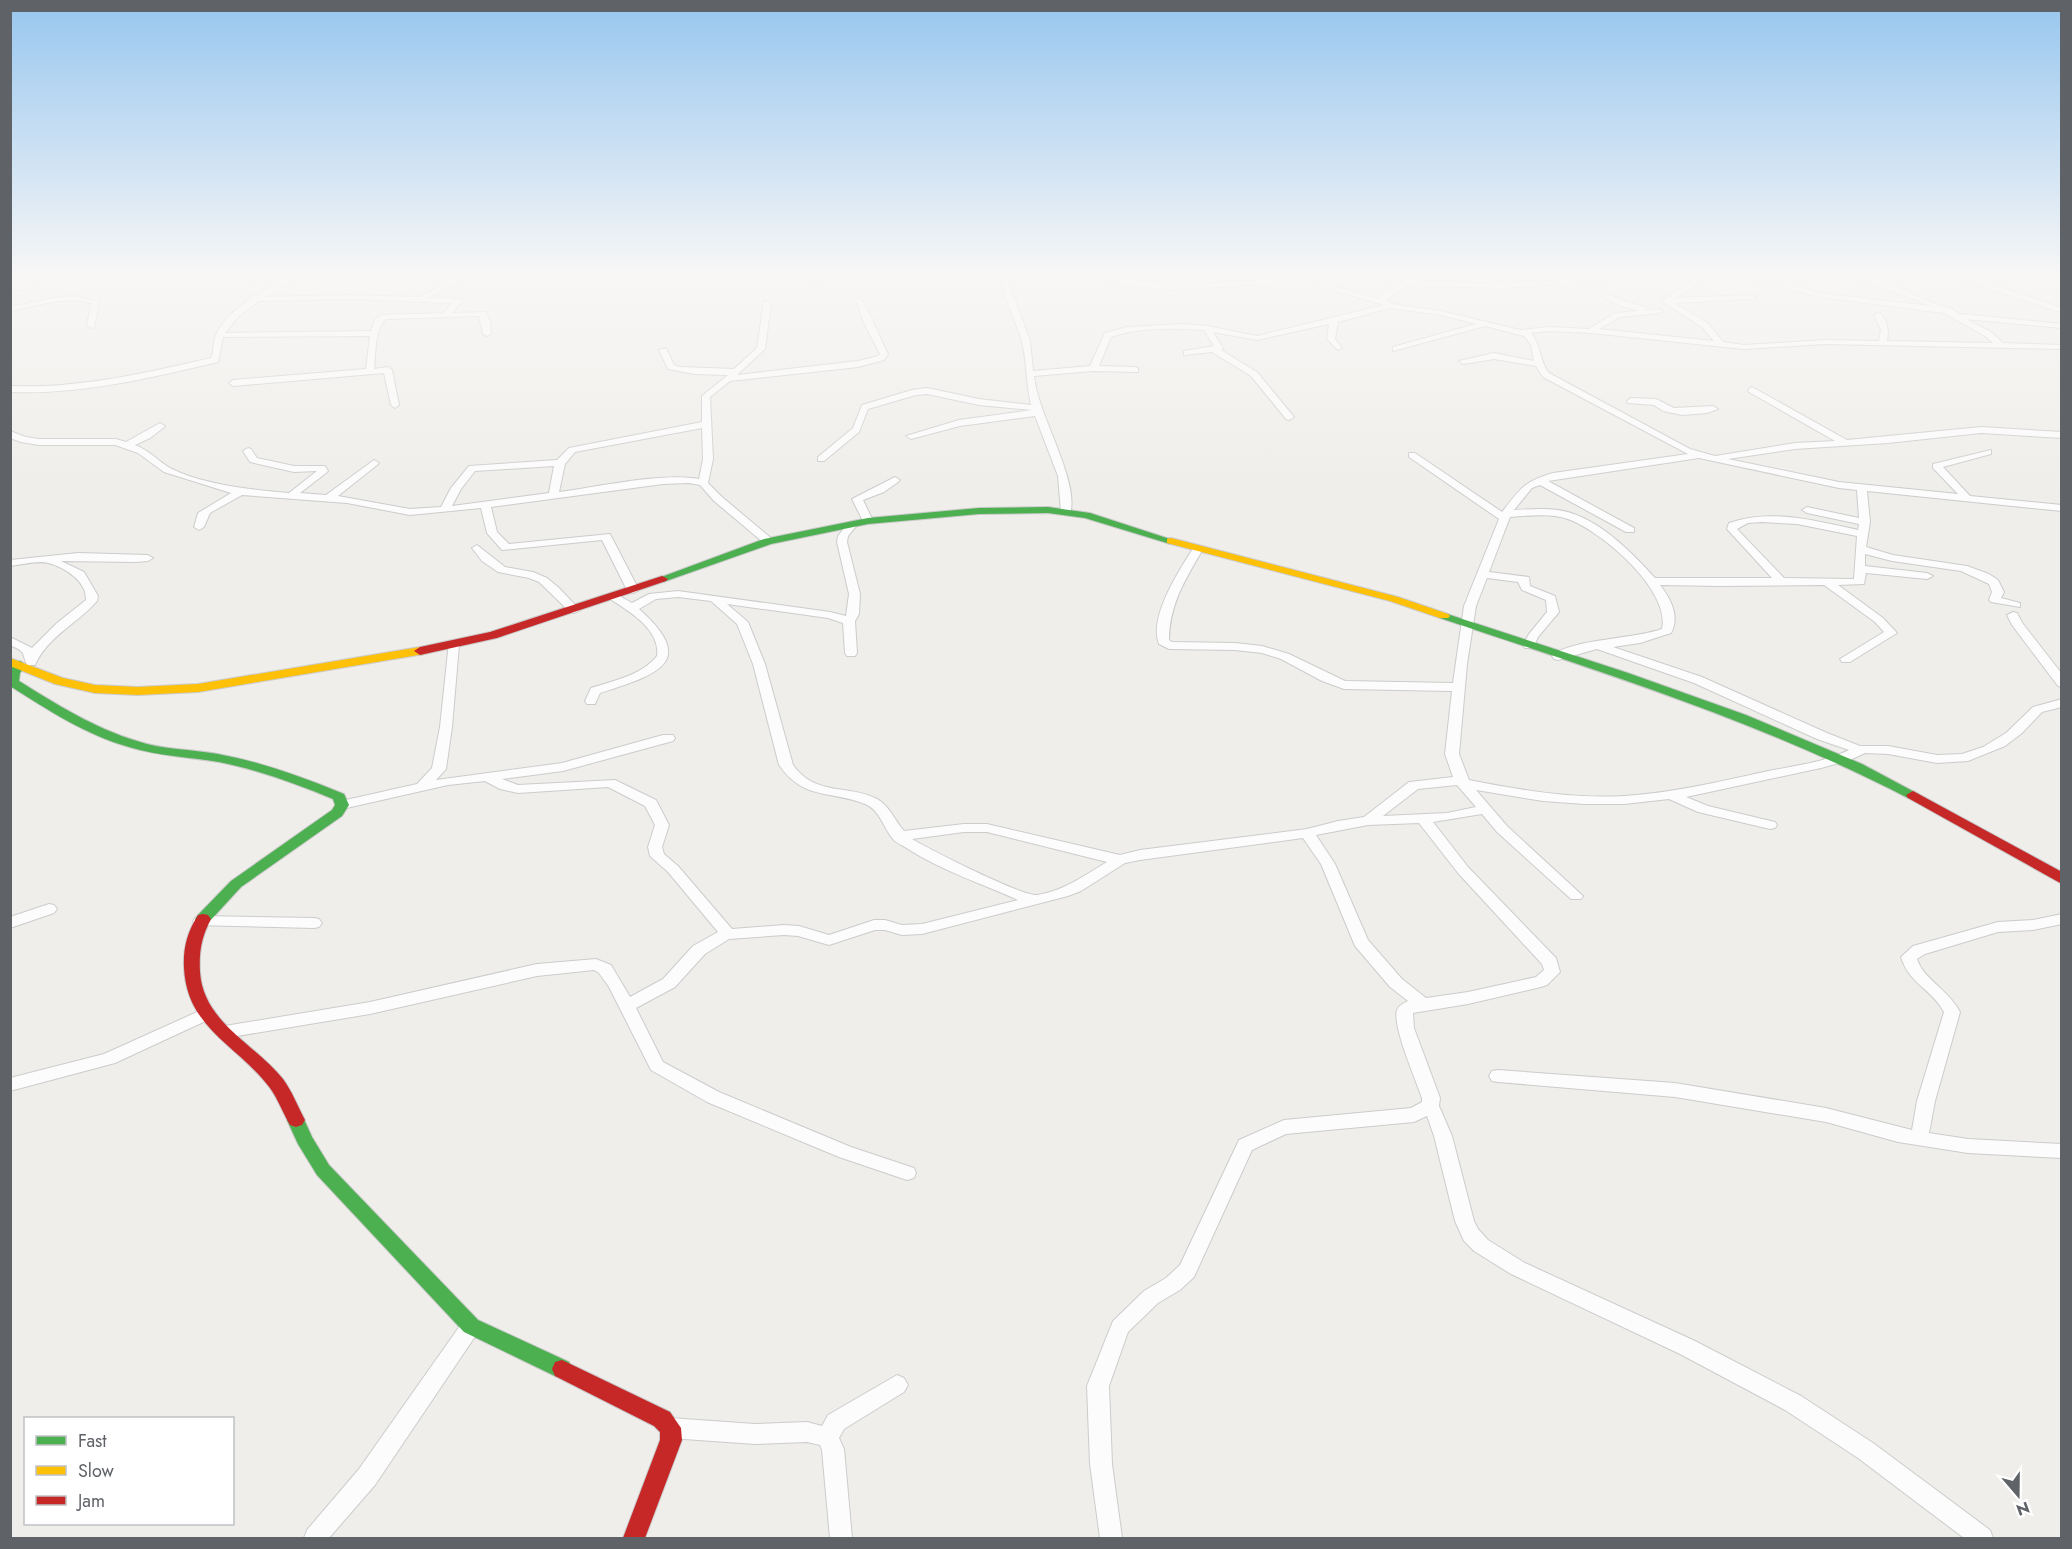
<svg xmlns="http://www.w3.org/2000/svg" width="2072" height="1549" viewBox="0 0 2072 1549" font-family="Jost,sans-serif">
<style>
.lines{fill:none;stroke-linecap:round;stroke-linejoin:round}
.street-casing{stroke:#cbcccc;stroke-width:2}
.fast-casing{stroke:#cacacb;stroke-width:2}
.slow-casing{stroke:#cacacb;stroke-width:2}
.jam-casing{stroke:#cacacb;stroke-width:2}
.street{fill:#fdfcfc;fill-rule:evenodd}
.fast{fill:#4caf50;fill-rule:evenodd}
.slow{fill:#ffc107;fill-rule:evenodd}
.jam{fill:#c62828;fill-rule:evenodd}
</style>
<rect width="100%" height="100%" fill="#efeeea"/>
<g class="lines">
<defs>
<g id="street">
<path d="M257,274L299,275L265,297L346,295L420,297L462,274H472L429,298L461,299L462,301L452,313L485,312L490,321L491,334L487,336L483,334L479,316L386,319C374,330 376,354 374,369L388,367L392,370L399,405L395,408L391,405L384,373L233,386L229,383L233,380L366,369L370,336L223,337L218,362C150,378 80,395 10,392V386C79,389 145,373 211,358C214,351 213,342 216,335C229,307 262,292 287,277ZM346,299L452,303L444,313L381,315L375,320L371,331L225,333L238,317L259,301Z"/>
<path d="M809,274H817L822,280L815,282Z"/>
<path d="M1001,274H1009L1010,286L1030,341L1033,371L1090,366L1105,333L1127,327L1183,324L1207,326L1257,336L1384,305L1309,283H1276L1169,290L1124,284L1088,274L1179,286L1276,279H1309L1379,299L1382,294L1414,274H1423L1413,281C1474,285 1536,283 1597,277H1600V281L1502,288L1407,285L1386,300L1392,304L1441,311L1520,330L1550,327L1589,329L1615,313L1639,311L1618,305L1605,298V294H1608L1624,301L1645,307V310L1659,309L1663,311L1659,313L1620,317L1599,329L1714,341L1703,328L1662,301L1692,280L1694,274H1702L1698,283L1675,298L1752,295L1756,297L1752,299L1674,303L1709,324L1723,342L1744,345L1825,340L1879,341L1881,330L1874,315L1878,313C1888,318 1889,331 1887,341L1993,343L1985,336L1944,313L1819,297L1736,274H1749L1819,293L1931,306L1847,274C1885,274 1917,301 1952,309L1960,315L1963,314L2062,324V328L1966,319L1991,332L2003,343L2062,345V349L1825,344L1744,349L1591,333L1550,331L1531,333C1542,346 1539,361 1549,373L1690,449L1715,456L1795,443L1835,441L1749,392L1748,390L1752,387L1847,440L1981,427L2062,432V438L1981,433L1888,443L1795,449L1728,459L1839,482L1958,494L1933,468V464L1991,450V454L1943,467L1970,496L2062,505V511L1867,491L1870,522L1866,547L1893,555L1967,566L1989,574L1998,580L2004,592L2001,598L2020,603V607L1991,602L1989,600L1992,592L1989,584L1961,571L1892,561L1865,554V566L1927,573L1933,576L1927,579L1866,573L1864,584L1838,585L1883,618L1897,633L1850,662H1842L1840,659L1884,632L1875,622L1824,585L1720,586L1660,585C1671,599 1680,617 1671,633L1640,643L1613,647L1702,677L1827,733L1860,746H1888L1937,755L1962,754L1983,747L2006,733L2033,707L2062,699V707L2042,712L2022,733L2005,746L1968,761L1937,763L1888,754L1865,753L1850,760L1821,768L1686,797L1708,806L1775,822L1777,825L1775,828L1770,829L1698,812L1669,799L1624,804H1584L1543,801L1476,790L1507,826L1583,896L1581,899H1571L1497,832L1482,814L1433,822L1468,867L1556,958L1560,972L1547,985L1541,987L1468,1004L1413,1013L1414,1028L1440,1098L1439,1106L1452,1136L1474,1221L1478,1229L1488,1240L1525,1263L1695,1341L1801,1396L1873,1443L1990,1530L1993,1538H1964L1858,1458L1785,1410L1680,1354L1511,1274L1474,1251L1464,1241L1455,1221L1434,1136L1427,1116L1414,1122L1286,1134L1252,1150L1194,1277L1180,1290L1158,1303L1128,1332L1109,1386L1112,1464L1122,1538H1100L1090,1464L1087,1386L1113,1321L1144,1291L1166,1278L1180,1265L1239,1140L1284,1120L1411,1108L1422,1102V1098C1416,1080 1392,1026 1397,1010C1399,1005 1404,1003 1408,1001L1390,987L1355,946L1321,864L1303,838L1140,860L1125,863L1081,891L1068,896L922,934L902,935L885,930H875L829,945L798,936L784,935L729,939L705,954L675,987L636,1008L663,1062L719,1092L851,1147L914,1168L916,1173L914,1178L907,1180L839,1157L707,1102L651,1070L609,987L599,973L594,970L537,976L370,1014L225,1038L219,1036L217,1032L219,1028L225,1026L370,1002L537,964L596,959L611,965L630,997L663,979L693,946L718,932L668,872L650,856L648,847L655,825L645,806L608,787L518,793L500,789L485,781L448,785L342,809L337,808L335,805L337,802L417,784L432,768L440,727L449,642H457L459,645L452,727L446,769L436,780L562,763L663,735H673L675,738L673,741L563,771L502,779L518,785L615,780L656,800L669,825L662,847L664,854L678,866L732,929L784,925L799,926L829,935L874,920H885L902,925L922,924L1018,900C981,883 942,871 908,849C904,846 896,843 893,839C884,829 880,810 865,804C831,790 804,801 779,765L753,664L737,624L711,601L678,597L656,599L639,609C700,663 655,675 600,693L595,704H587L585,701L591,688C613,681 642,675 657,656C661,630 629,611 610,599V595H618L632,603L649,594L678,591L830,612L846,616L849,594L837,542L838,536L849,522H857L858,524L848,536L847,542L860,594L859,614L855,621L857,653L855,656H847L845,653L843,623L828,618L727,604L748,622L765,664L793,765C816,797 849,784 877,799C889,805 895,821 904,831L964,824H987L1120,855L1140,850L1307,829L1338,821L1364,817L1409,782L1453,777L1445,754L1452,691L1344,689L1322,681L1281,659L1262,653L1235,650L1169,649L1159,644C1148,617 1180,569 1194,547H1202L1203,549C1186,578 1169,605 1169,640L1172,642L1235,643L1262,646L1289,654L1345,681L1453,683L1464,606L1499,519L1409,457V453H1415L1502,512C1521,488 1523,482 1553,473L1688,454L1543,377L1536,366L1494,359L1463,364L1459,361L1494,353L1534,361L1531,345L1524,336L1485,326L1393,351V347L1476,324L1441,315L1390,308L1338,322L1335,339L1342,348L1338,350L1327,339L1329,324L1257,340L1213,332L1223,348L1221,350L1257,372L1294,417L1289,420L1286,419L1251,376L1212,352L1184,355V351L1214,346L1204,330C1174,328 1141,327 1111,337L1099,366L1135,367L1138,368V372L1093,371L1034,376C1038,416 1080,481 1070,514H1062L1061,512L1058,476L1035,416L960,426L911,439L906,436L959,420L1032,410L979,405L927,394L916,395L868,409L859,432L824,461H818V457L853,428L862,405L912,390L927,388L979,399L1031,405C1026,383 1027,358 1021,338C1014,317 1003,297 1001,274ZM1699,458L1839,488L1857,490L1859,518L1807,507L1802,510L1807,513L1859,524L1858,530C1816,521 1772,508 1729,523L1727,529L1772,578H1655C1633,554 1605,525 1574,514C1555,507 1534,509 1514,510L1532,488L1540,485L1626,532H1634V528L1548,481ZM1522,516C1537,515 1554,514 1568,519C1601,531 1671,590 1662,629C1635,639 1570,639 1552,656L1554,659L1558,660L1597,649L1694,683L1817,739L1849,750C1823,763 1792,766 1764,772C1718,782 1671,793 1624,796C1572,799 1520,790 1469,780L1459,754L1467,664L1476,606L1487,578L1518,582L1522,590L1546,600L1547,612L1529,634L1523,645L1525,648H1533L1538,637L1559,612L1555,596L1530,586L1529,577L1489,572L1510,517ZM1762,522L1797,524L1857,536L1854,579L1784,578L1737,529L1748,523ZM1457,785L1476,807L1447,813L1383,816L1418,789ZM1419,823L1458,873L1542,964L1544,970L1536,977L1468,992L1426,998L1402,979L1368,940L1335,864L1316,835L1368,825ZM964,832H987L1107,862C1085,875 1064,891 1037,895C1023,897 929,849 912,839Z"/>
<path d="M1947,274H1959L2062,308V313Z"/>
<path d="M33,282L37,284L36,286L10,292V288Z"/>
<path d="M75,296L99,302L94,328L87,326L91,303C65,296 36,306 10,311V307L53,298Z"/>
<path d="M860,298C865,301 883,345 888,354L884,360L858,367L730,381L710,397L713,459L708,483L722,497L772,539V543H764L714,501L700,485L689,483L663,484L491,507L497,532L509,544L610,534L639,590L633,593L627,590L602,540L502,550L487,533L481,508L410,515L347,503L242,495L210,513L204,527L199,530L194,527L198,513L231,493L164,472L138,453L115,445H39L21,442L10,438V431L26,437L39,439H116L126,442L160,423L165,426L163,428L150,438L135,445C149,450 158,461 170,468C202,485 254,490 289,493L317,471L294,472L250,462L243,451L248,448L251,449L257,458L294,466H325L328,471L326,473L300,493L326,495L374,460L379,463L377,465L338,496L410,509L441,507L451,488L469,466L557,460L569,448L702,422V396L728,375L694,374L668,369L659,350L666,348L674,365L680,367L734,369L757,348L764,301L771,303L765,349L737,375L858,361L878,356L880,354L864,323L856,300ZM702,428L703,459L699,479C664,472 597,487 559,492L565,464L575,452ZM554,466L549,493L452,506L461,489L475,471Z"/>
<path d="M1631,398L1656,399L1674,408L1713,406L1718,409L1707,413L1682,415L1663,411L1654,405L1628,403L1627,401Z"/>
<path d="M895,477L900,480L898,482L884,492L863,500L873,521L868,524L864,523L852,499Z"/>
<path d="M477,545L505,567L533,572L547,578L559,588L580,610L574,613L570,612L539,582L529,578L498,572L482,561L472,548Z"/>
<path d="M78,553L148,555L153,558L148,561L136,562L61,561L84,572L98,596L97,601C77,624 48,636 35,665H27C21,651 27,653 10,645V637L32,648L57,623L86,600C87,581 64,567 48,563C38,560 21,565 10,566V560Z"/>
<path d="M2013,612L2017,613L2023,624L2062,674V687L2058,686L2012,625L2007,615Z"/>
<path d="M49,904L54,905L57,909L54,913L10,928V917Z"/>
<path d="M2062,914V924L2033,930L1998,932L1925,954L1917,959C1923,979 1949,990 1960,1012L1935,1101L1929,1133L1968,1139L2062,1144V1158L1968,1153L1898,1142L1826,1122L1675,1097L1498,1082L1492,1081L1489,1076L1492,1071L1498,1070L1675,1083L1826,1108L1912,1130L1917,1101L1944,1012C1932,989 1909,984 1901,957L1913,946L1998,922L2033,920Z"/>
<path d="M201,916L314,918L319,919L322,923L319,927L314,928L196,925L193,921L196,917Z"/>
<path d="M206,1008L212,1010L214,1014L212,1018L115,1063L10,1091V1078L104,1054Z"/>
<path d="M471,1317L478,1320L481,1326L478,1332L375,1485L329,1538H304L307,1530L359,1469L464,1320Z"/>
<path d="M897,1375L904,1378L908,1385L904,1392L844,1429L839,1438L844,1449L852,1538H830L822,1450L820,1445L807,1442L755,1444L670,1438L662,1435L659,1428L662,1421L670,1418L755,1424L807,1422L822,1426L828,1415Z"/>
</g>
<g id="fast">
<path d="M1048,507L1090,513L1176,541L1171,544L1167,543L1085,518L1048,513L979,514L868,524L771,544L666,581L662,582L656,579L764,539L868,518L979,508Z"/>
<path d="M1444,613L1628,673L1746,715L1862,764L1920,795L1913,799L1908,798C1757,720 1600,672 1440,618L1438,616L1440,614Z"/>
<path d="M20,661L26,665L20,673L19,681C56,704 94,728 137,741C163,750 191,749 218,754C261,762 303,777 344,794L349,805L342,816L241,887L208,923H198L195,919L198,915L231,881L332,810L335,805L333,799C296,784 259,770 219,762C189,757 158,756 129,747C86,735 48,710 10,686C10,676 8,664 20,661Z"/>
<path d="M296,1113L302,1115L312,1137L329,1165L478,1320L569,1362L572,1369L569,1376L562,1378L555,1376L464,1332L317,1175L298,1144L287,1120L290,1115Z"/>
</g>
<g id="slow">
<path d="M1171,538L1398,597L1448,614L1450,616L1448,618H1440L1390,601L1167,543V539Z"/>
<path d="M420,647L424,648L426,651L424,654L198,692L138,695L95,693L55,684L10,666V658L63,678L95,685L138,687L198,684Z"/>
</g>
<g id="jam">
<path d="M662,576L668,579L666,581L497,638L420,655L414,651L420,647L490,632Z"/>
<path d="M1913,791L2062,872V884L1908,798L1906,795Z"/>
<path d="M203,914L208,915L211,919C201,938 199,952 200,972C203,1022 255,1044 283,1079C292,1091 298,1107 305,1120L302,1125L296,1127L290,1125C283,1113 278,1099 270,1088C238,1045 187,1029 184,968C183,948 187,933 198,915Z"/>
<path d="M562,1360L670,1412L681,1428L682,1440L645,1538H623L660,1440V1432L654,1426L555,1376L552,1369L555,1362Z"/>
</g>
</defs>
<use href="#street" class="street-casing"/>
<use href="#fast" class="fast-casing"/>
<use href="#slow" class="slow-casing"/>
<use href="#jam" class="jam-casing"/>
<use href="#street" class="street"/>
<use href="#fast" class="fast"/>
<use href="#slow" class="slow"/>
<use href="#jam" class="jam"/>
</g>
<linearGradient id="sky" x2="0" y2="1"><stop stop-color="#97c6ef"/><stop offset="0.56" stop-color="#f8f7f6"/><stop offset="1" stop-color="#f8f7f6" stop-opacity="0"/></linearGradient>
<rect width="2072" height="491" fill="url(#sky)"/>
<rect width="2072" height="1549" fill="none" stroke="#5f6368" stroke-width="24"/>
<rect x="24" y="1417" width="210" height="108" fill="#ffffff" stroke="#bfc1c3" stroke-width="1.5"/>
<rect x="36" y="1436" width="30" height="9" fill="#4caf50" stroke="#bfc1c3" stroke-width="1.5"/>
<text x="78" y="1447" font-size="18" fill="#5f6368">Fast</text>
<rect x="36" y="1466" width="30" height="9" fill="#ffc107" stroke="#bfc1c3" stroke-width="1.5"/>
<text x="78" y="1477" font-size="18" fill="#5f6368">Slow</text>
<rect x="36" y="1496" width="30" height="9" fill="#c62828" stroke="#bfc1c3" stroke-width="1.5"/>
<text x="78" y="1507" font-size="18" fill="#5f6368">Jam</text>
<g transform="translate(2018 1495) rotate(160)" stroke="#ffffff" stroke-width="4.5" paint-order="stroke">
<path d="M0-4.5L10 22L0 15L-10 22Z" fill="#5f6368"/>
<text y="-9" font-size="16" font-weight="bold" text-anchor="middle" fill="#5f6368">N</text>
</g>
</svg>
